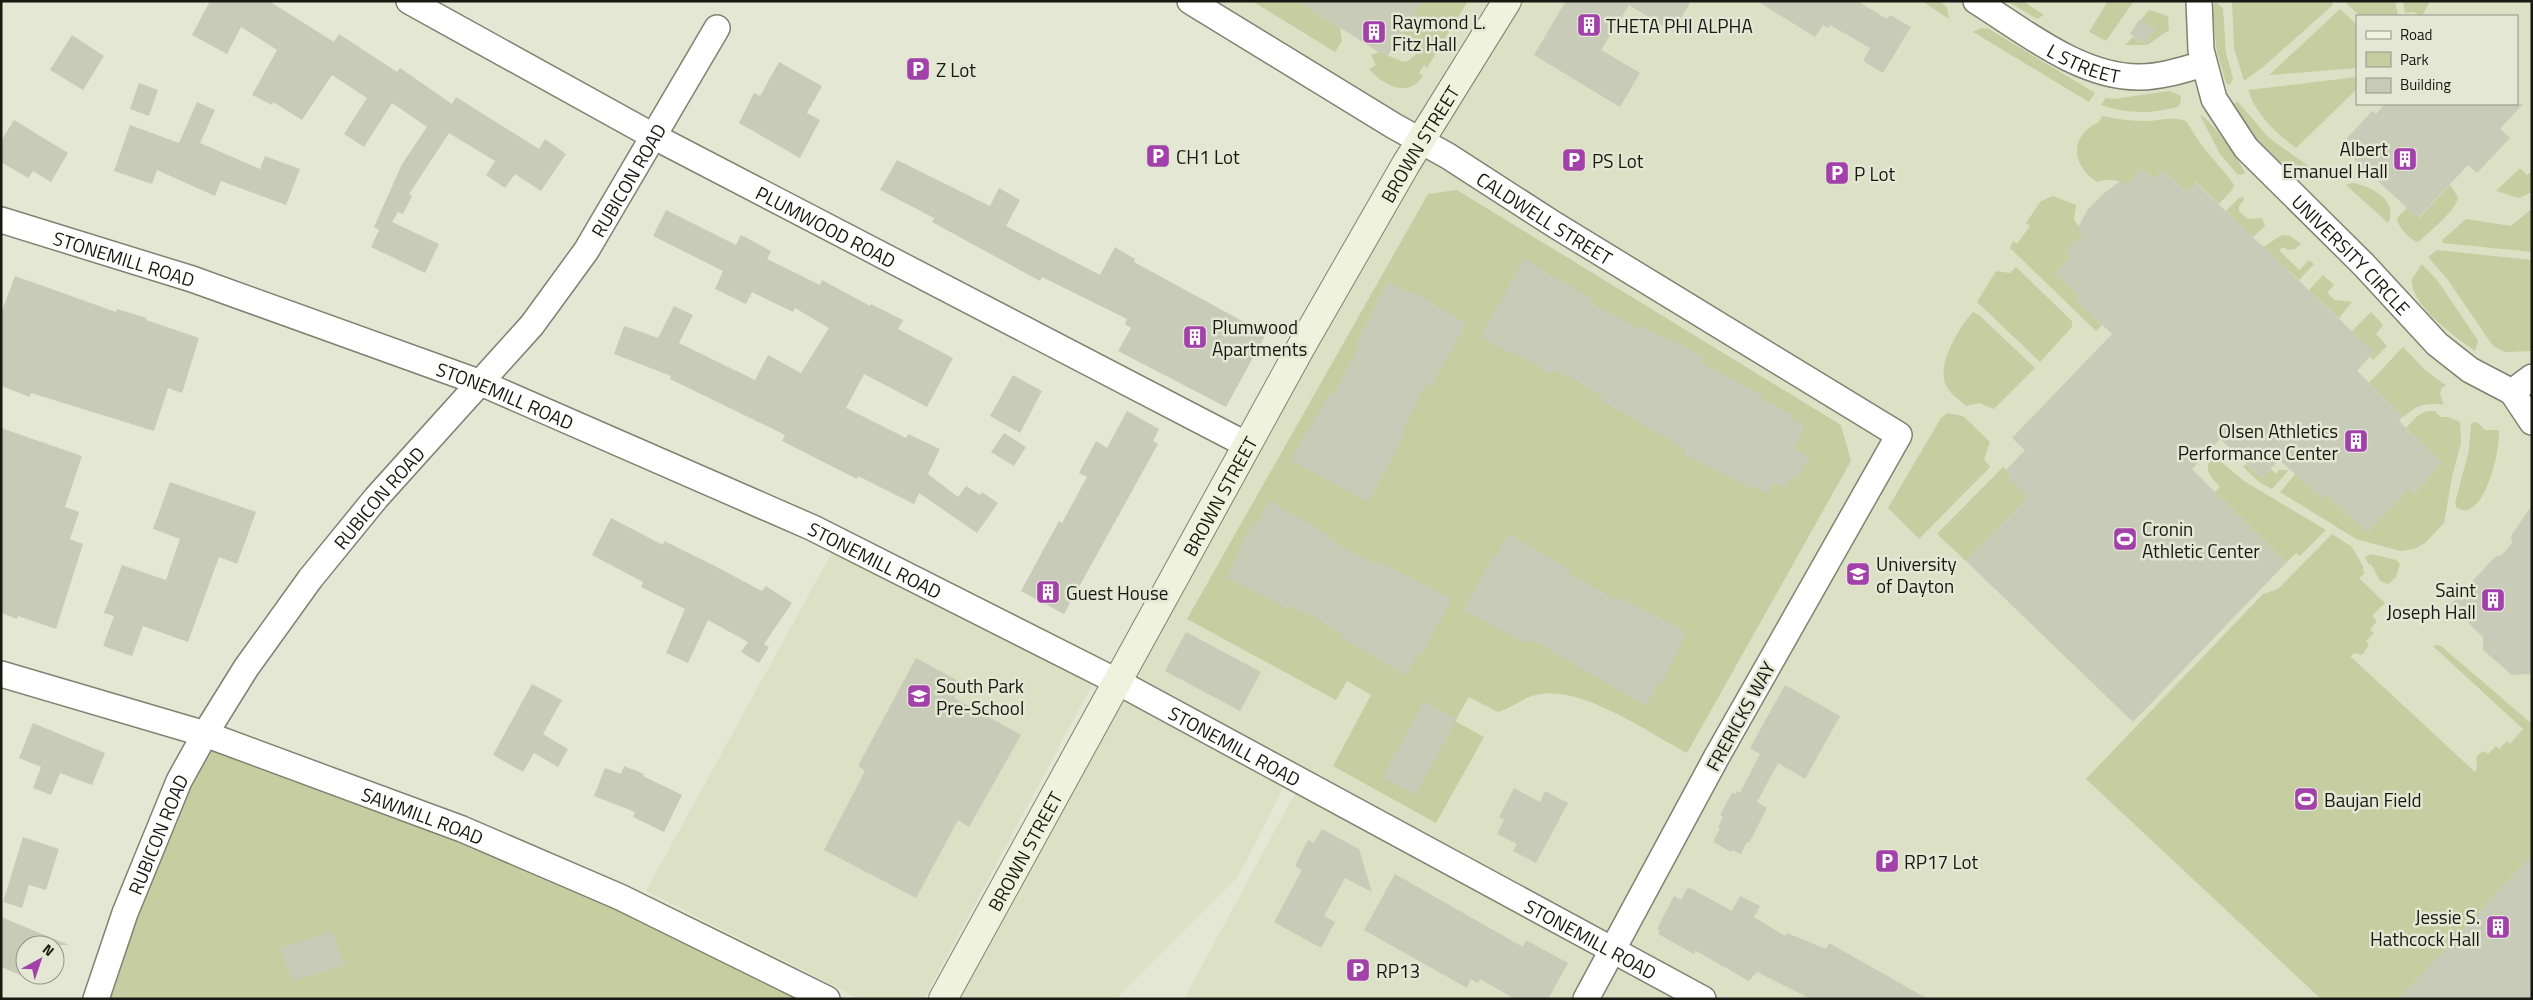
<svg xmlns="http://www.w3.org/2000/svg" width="2533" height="1000" viewBox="0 0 2533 1000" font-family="'Titillium Web',sans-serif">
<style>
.built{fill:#dce0c5;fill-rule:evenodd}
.green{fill:#c6cda1}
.building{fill:#c8cbb8}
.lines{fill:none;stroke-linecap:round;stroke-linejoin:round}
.street-casing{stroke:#7f8271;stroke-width:28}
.secondary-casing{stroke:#7f8271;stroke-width:30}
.street{stroke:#fff;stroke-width:25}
.secondary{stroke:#eff2dc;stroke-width:28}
.labels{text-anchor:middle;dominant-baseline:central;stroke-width:5;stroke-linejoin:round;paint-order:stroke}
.poi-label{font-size:19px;fill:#181913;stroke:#e4e7d4;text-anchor:start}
.street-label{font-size:19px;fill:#181913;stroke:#e4e7d4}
</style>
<rect width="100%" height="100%" fill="#e4e7d4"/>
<g class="built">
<path d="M1190,1H2532V999H1184L1301,782L1283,788L1238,877L1116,999H957L1420,141ZM2357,16H2517V104H2357Z"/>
<path d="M835,547L1094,681L924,999H860L646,891Z"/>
</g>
<g class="green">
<path d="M1252,1H1297L1340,28L1342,41L1335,52Z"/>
<path d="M1422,1H1468L1427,68L1424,65L1419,73L1423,76C1408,99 1383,85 1369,69L1376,65L1371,55L1379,52L1404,62L1408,61L1416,54L1415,48L1401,35Z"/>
<path d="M1922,1H1940L1947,8L1949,19Z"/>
<path d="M2007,1H2023L2044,15L2037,19Z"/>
<path d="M2108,1H2134L2106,41L2089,32Z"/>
<path d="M2232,1H2331L2333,5L2263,67L2244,81L2234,48Z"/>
<path d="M2348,1H2395L2398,16H2360L2346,3Z"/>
<path d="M2403,1H2430L2422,16L2413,12L2405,13Z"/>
<path d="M2217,3L2223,8L2226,53L2233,78L2230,85L2226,83L2217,52L2212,9L2214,4Z"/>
<path d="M2340,9L2357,25V68L2269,75Z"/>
<path d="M2149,10L2168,16L2169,30L2147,45H2125L2133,37L2145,44L2155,29L2141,20Z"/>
<path d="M1981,28L1989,29L2095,93L2089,102L1973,32Z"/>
<path d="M2357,77V89L2296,148C2275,132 2257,116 2248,90Z"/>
<path d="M2169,91L2181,96L2180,105L2177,107C2152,114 2126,114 2101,105L2106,98L2114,99Z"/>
<path d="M2238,102L2269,138L2317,172L2299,181L2294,180C2268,156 2250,133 2231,104Z"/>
<path d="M2200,115C2210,118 2242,163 2245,174L2238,175L2220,154Z"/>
<path d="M2102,116C2117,119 2131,121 2146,121C2159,121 2173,116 2186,121L2202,146L2230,179L2234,185L2232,190L2219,204L2196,182L2187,192L2163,170L2155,179L2142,169L2127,186C2118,179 2107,179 2097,182C2070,164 2070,135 2099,122Z"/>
<path d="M2520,168L2527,175L2532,171V192L2519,198L2496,191Z"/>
<path d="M2352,183C2370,185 2399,201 2388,223L2346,185Z"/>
<path d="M2450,185L2458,197C2456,211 2429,232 2418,242C2410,240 2397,226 2397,218L2407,208L2419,218Z"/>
<path d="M1457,190L1841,425L1851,461L1687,753C1649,733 1579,683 1536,695C1522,698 1512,708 1498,712L1469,697L1455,721L1484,737L1436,823L1333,766L1371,695L1347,681L1336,700L1187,619L1428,194Z"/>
<path d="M2053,196L2076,205L2074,219L2083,235L2066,253L2070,258L2055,273L2080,296L2076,300L2102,325L2096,331L2010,248L2013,241L2017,244L2030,226L2026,223L2041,201Z"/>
<path d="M2243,197L2244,200L2239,206V211L2248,219L2262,218L2265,226L2253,237L2226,211L2239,198Z"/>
<path d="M2529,211L2532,212V252L2443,243L2442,240L2466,219L2511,226Z"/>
<path d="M2282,235L2290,236L2301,244L2295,249L2288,250L2283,247L2279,250L2299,270L2309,260L2314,264L2299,280L2263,247Z"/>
<path d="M2437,250L2532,260V351L2505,352L2493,346L2448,280L2428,257Z"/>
<path d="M2422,264L2437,280L2473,333L2478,341L2475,351C2456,338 2409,304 2412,279Z"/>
<path d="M2016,267L2072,321V327L2040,362L1977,302L1996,271L2010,273Z"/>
<path d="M2323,275L2334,285L2327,293L2335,300L2352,302L2339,318L2309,290Z"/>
<path d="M1973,312L1979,315L2035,368L1994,409L1979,403L1966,406C1959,399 1948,393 1945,383C1938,363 1959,327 1973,312Z"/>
<path d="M2371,312L2383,325L2376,334L2387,346L2373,360L2370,357L2374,352L2352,331Z"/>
<path d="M2403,347L2426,371L2446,385L2442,388L2440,394L2444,405C2429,402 2414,405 2404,417L2369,383Z"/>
<path d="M2429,411H2435L2440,417H2448L2460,422L2461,443L2452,477L2444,523L2425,543L2414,549L2400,551L2356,539L2280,492L2298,471L2323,498L2327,494L2367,532L2409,489L2414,494L2442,462L2406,428C2413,421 2417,413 2429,411Z"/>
<path d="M1948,413L1963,416L1990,442L1984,459L1990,467L1919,539L1888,508L1941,418Z"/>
<path d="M2477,422L2485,430H2499C2500,449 2488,505 2467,510C2463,511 2459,509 2456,507L2455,503L2469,450L2471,423Z"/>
<path d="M2213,455L2244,481L2326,530L2300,556L2296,553L2286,563L2215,492L2220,487C2209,475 2203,469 2213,455Z"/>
<path d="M2246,464L2262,478L2271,469L2276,474L2279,470H2289L2272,489L2259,482L2243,467Z"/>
<path d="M2003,467L2010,474L2008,477L2028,498L1966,561L1937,534Z"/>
<path d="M2332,534L2352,547L2364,568L2362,569L2365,573L2359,578L2385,603L2372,616L2377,621L2370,630L2374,633L2366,641L2369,645L2362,655L2356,653L2350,656L2475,772L2477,767L2476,757L2483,751L2488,754L2496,746L2499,749L2507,741L2510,744L2523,729L2434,647L2435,645L2441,646L2532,724V855L2399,999H2321L2086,779L2263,594L2278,589Z"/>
<path d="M2371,554L2396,560L2400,564L2396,577L2388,584L2380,581L2371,564L2369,565L2365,557Z"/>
<path d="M205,734L462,829L827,999H96Z"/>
</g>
<g class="building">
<path d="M210,1H269L334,42L339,34L397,72L400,68L452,104L456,97L539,149L545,139L566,154L541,191L515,174L505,188L486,175L495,161L449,133L409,194L412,196L403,214L398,212L392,222L439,244L425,273L371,247L379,230L374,227L402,164L427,127L392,103L364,147L344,134L367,98L332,75L302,120L273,102L272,105L252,95L277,50L241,27L227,54L192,35Z"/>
<path d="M1297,1H1422L1387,57Z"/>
<path d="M1566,1H1691L1673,32L1629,5L1601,50L1640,73L1620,107L1534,55Z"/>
<path d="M1757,1H1857L1887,19L1890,15L1911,27L1883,73L1863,61L1870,48L1830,25L1828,28L1823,25L1815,37Z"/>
<path d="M2140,19L2155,29L2145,44L2130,34Z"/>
<path d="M72,35L104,56L83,90L50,70Z"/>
<path d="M779,62L822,86L807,113L820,120L800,158L739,123L754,93L760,96Z"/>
<path d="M139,83L158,90L149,116L130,109Z"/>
<path d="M197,102L215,110L200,143L260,169L265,156L300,169L286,205L221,181L215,196L157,170L152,184L114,171L130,125L179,143Z"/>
<path d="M2385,104H2523L2500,129L2510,138L2477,173L2468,165L2418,218L2340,146L2372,111L2376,114Z"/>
<path d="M14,120L68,153L51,182L33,171L28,178L1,162V141Z"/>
<path d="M897,160L990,206L999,188L1020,200L1006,226L1100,275L1115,247L1135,259L1134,262L1266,334L1226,407L1118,351L1131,328L1125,324L1127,319L1042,277L1040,281L932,222L934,218L880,190Z"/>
<path d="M2142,169L2155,179L2163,170L2188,192L2195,182L2374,352L2357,371L2403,416L2399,421L2442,462L2414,494L2409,489L2367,532L2327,494L2323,498L2279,460L2262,478L2220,439L2192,469L2286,563L2133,722L1966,561L2028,498L2008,477L2010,474L2006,470L2025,450L2012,438L2112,334L2076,300L2080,296L2055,273L2070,258L2066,253L2082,235L2078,227L2088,209L2104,193L2121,181L2127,185Z"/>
<path d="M666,210L736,245L741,235L771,251L767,259L820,285L822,280L870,306L871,304L903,320L898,329L953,358L927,407L864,374L846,408L906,438L908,434L940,449L928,474L958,497L966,486L980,495L982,492L998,503L977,533L919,493L914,504L858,476L857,479L782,441L785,435L670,379L671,376L614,354L624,326L658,338L674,306L693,315L679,343L755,380L768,355L801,373L829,328L795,308L793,312L752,292L746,304L715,289L723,271L653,236Z"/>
<path d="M1524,259L1592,299L1590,302L1639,329L1641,326L1674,343L1675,341L1704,358L1701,363L1762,395L1761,398L1793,415L1791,418L1805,426L1794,448L1810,457L1796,479L1791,477L1786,488L1775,482L1768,493L1754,486L1753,489L1683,454L1686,449L1600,400L1603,397L1568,376L1567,377L1553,370L1551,374L1516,353L1515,355L1480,337Z"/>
<path d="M15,276L116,312L117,309L147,318L146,320L199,338L182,393L168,388L154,431L31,393L30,397L1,386V313Z"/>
<path d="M1388,281L1412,294L1413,291L1466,324L1431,386L1427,384L1419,397L1401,434L1404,435L1368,502L1290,460L1330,394L1333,396L1359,346L1356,345Z"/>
<path d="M1013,375L1042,391L1020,433L990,416Z"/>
<path d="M1127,411L1159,429L1153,441L1158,444L1064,614L1021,591L1059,521L1062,523L1087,477L1079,473L1096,441L1107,448Z"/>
<path d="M1,428L82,456L65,507L79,512L70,539L83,544L56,629L18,616L17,619L1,613Z"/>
<path d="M1004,433L1026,447L1014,466L991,452Z"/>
<path d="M170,482L256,512L237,564L219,557L188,642L143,626L132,656L103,646L114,616L104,613L122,565L166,580L180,539L153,529Z"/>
<path d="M1269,500L1330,536L1329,539L1378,566L1380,562L1452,599L1422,653L1419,652L1406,675L1340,637L1342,635L1307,612L1306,615L1291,607L1290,610L1227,578L1239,555L1237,553L1254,521L1257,523Z"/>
<path d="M2532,505V674L2512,675L2483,650V637L2450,605L2495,557L2502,555L2512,543L2511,536Z"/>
<path d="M611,518L663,545L664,541L713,565L762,591L766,586L792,603L764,644L769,647L759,663L741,652L748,642L708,620L688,663L666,653L685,609L641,587L643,582L592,555Z"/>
<path d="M1508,534L1569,569L1568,573L1603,592L1617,600L1618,597L1654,616L1655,614L1686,633L1661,684L1659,682L1646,706L1545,647L1531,640L1529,644L1463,610L1493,556L1495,557Z"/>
<path d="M1186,632L1261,672L1240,711L1165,671Z"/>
<path d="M916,658L962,683L954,698L1021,735L969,827L958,820L916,898L824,850L865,771L858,766Z"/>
<path d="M532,684L562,700L543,734L568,749L558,767L534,753L523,772L493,755Z"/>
<path d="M1785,685L1840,716L1805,779L1778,763L1757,802L1767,808L1749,843L1747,842L1741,854L1732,850L1731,852L1713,842L1720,828L1718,827L1723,817L1720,815L1732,793L1735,794L1737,791L1740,793L1760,754L1750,748Z"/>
<path d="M1424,701L1457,719L1415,795L1383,777Z"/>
<path d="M33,723L105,753L92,785L60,773L51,795L33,788L41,767L19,758Z"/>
<path d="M624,766L644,774L643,776L682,795L664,832L633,817L635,812L594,796L605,768L621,774Z"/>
<path d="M1514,788L1540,802L1545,791L1568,803L1536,863L1513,851L1517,844L1497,834L1504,820L1499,817Z"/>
<path d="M1322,829L1359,849L1372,892L1345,878L1324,916L1335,922L1321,948L1274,922L1302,870L1295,866L1308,840L1314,843Z"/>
<path d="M23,837L59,849L46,890L29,885L22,908L3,902Z"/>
<path d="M2532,855V999H2399Z"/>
<path d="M1395,874L1523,947L1526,940L1568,963L1548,999H1515L1480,979L1478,983L1471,979L1467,988L1364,930Z"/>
<path d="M1688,887L1732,911L1740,896L1760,906L1754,917L1785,936L1787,933L1826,949L1829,943L1928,999H1811L1757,972L1749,981L1696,951L1694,954L1658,934L1660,931L1657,929L1674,896L1681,900Z"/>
<path d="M1,917L69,945H25V977L1,967Z"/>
<path d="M332,931L344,965L292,981L281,948Z"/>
</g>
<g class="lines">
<defs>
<g id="street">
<path id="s1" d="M409,1L653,136L1247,445"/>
<path id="s2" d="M1190,1L1394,126L1448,156L1555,225L1899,435L1716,758L1586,999"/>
<path id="s3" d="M1976,1C2024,31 2081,78 2140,77C2161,77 2183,70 2203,64"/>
<path id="s4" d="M2199,1L2201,50L2214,99L2246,148L2364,265L2437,344L2470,370L2512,392"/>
<path id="s5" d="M1,220L192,279L481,383L813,528L1118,682L1703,999"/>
<path d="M2532,377L2512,392L2532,422"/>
<path id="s6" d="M1,674L205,734L462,829L620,897L827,999"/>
<path id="s7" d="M96,999L125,913L179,781L205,734L246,668L310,579L376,498L532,325L586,251L717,28"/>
</g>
<g id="secondary">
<path id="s8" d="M943,999L1301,347L1406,164L1507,1"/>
</g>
</defs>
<use href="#street" class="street-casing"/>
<use href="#secondary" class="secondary-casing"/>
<use href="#street" class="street"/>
<use href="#secondary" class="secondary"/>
</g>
<defs>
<symbol id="building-square" viewBox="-11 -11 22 22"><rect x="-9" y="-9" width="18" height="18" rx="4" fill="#a141a9" stroke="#e4e7d4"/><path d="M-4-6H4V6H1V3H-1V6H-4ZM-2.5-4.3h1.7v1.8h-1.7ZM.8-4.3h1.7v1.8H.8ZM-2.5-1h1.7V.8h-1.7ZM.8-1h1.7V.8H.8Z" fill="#fff"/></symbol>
<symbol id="parking-square" viewBox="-11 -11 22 22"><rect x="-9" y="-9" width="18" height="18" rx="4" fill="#a141a9" stroke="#e4e7d4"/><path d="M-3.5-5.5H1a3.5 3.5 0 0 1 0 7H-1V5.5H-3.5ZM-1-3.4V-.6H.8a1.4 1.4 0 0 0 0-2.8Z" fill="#fff"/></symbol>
<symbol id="stadium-square" viewBox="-11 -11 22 22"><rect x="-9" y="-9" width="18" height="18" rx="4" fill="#a141a9" stroke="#e4e7d4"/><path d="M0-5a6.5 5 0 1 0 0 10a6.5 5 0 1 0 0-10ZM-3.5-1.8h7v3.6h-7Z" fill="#fff"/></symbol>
<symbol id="university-square" viewBox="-11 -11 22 22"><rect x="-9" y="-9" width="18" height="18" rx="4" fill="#a141a9" stroke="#e4e7d4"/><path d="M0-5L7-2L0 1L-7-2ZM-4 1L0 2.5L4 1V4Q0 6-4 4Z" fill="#fff"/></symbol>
<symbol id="school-square" viewBox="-11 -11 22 22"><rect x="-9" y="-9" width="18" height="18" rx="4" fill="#a141a9" stroke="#e4e7d4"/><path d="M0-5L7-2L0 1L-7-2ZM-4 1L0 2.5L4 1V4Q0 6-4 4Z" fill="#fff"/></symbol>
</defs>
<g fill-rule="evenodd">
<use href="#building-square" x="1575" y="11" width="28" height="28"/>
<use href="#building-square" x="1360" y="18" width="28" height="28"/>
<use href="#parking-square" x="904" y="55" width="28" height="28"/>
<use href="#parking-square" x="1144" y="142" width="28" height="28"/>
<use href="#building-square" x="2391" y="145" width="28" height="28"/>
<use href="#parking-square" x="1560" y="146" width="28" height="28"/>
<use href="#parking-square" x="1823" y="159" width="28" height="28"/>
<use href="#building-square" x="1181" y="323" width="28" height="28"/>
<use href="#building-square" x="2342" y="427" width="28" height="28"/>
<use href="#stadium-square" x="2111" y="525" width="28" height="28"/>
<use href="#university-square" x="1844" y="560" width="28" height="28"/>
<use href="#building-square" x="1034" y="578" width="28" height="28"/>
<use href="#building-square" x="2479" y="586" width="28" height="28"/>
<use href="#school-square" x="905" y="682" width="28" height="28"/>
<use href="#stadium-square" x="2292" y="785" width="28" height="28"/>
<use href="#parking-square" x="1873" y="847" width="28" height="28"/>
<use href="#building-square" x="2484" y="913" width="28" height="28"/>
<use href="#parking-square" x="1344" y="956" width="28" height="28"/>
</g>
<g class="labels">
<g class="poi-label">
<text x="1392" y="21">Raymond L.<tspan x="1392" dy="22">Fitz Hall</tspan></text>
<text x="1606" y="25">THETA PHI ALPHA</text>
<text x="936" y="69">Z Lot</text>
<text x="2388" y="148" text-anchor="end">Albert<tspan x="2388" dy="22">Emanuel Hall</tspan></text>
<text x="1176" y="156">CH1 Lot</text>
<text x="1592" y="160">PS Lot</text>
<text x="1854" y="173">P Lot</text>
<text x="1212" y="326">Plumwood<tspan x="1212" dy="22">Apartments</tspan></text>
<text x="2338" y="430" text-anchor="end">Olsen Athletics<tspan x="2338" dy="22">Performance Center</tspan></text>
<text x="2142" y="528">Cronin<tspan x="2142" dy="22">Athletic Center</tspan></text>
<text x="1876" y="563">University<tspan x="1876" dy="22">of Dayton</tspan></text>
<text x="2476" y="589" text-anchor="end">Saint<tspan x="2476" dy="22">Joseph Hall</tspan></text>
<text x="1066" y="592">Guest House</text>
<text x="936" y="685">South Park<tspan x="936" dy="22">Pre-School</tspan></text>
<text x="2324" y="799">Baujan Field</text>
<text x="1904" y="861">RP17 Lot</text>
<text x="2480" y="916" text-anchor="end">Jessie S.<tspan x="2480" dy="22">Hathcock Hall</tspan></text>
<text x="1376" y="970">RP13</text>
</g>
<g class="street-label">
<text stroke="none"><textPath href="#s3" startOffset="125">L STREET</textPath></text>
<text stroke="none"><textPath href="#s8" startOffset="979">BROWN STREET</textPath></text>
<text stroke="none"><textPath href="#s7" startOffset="986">RUBICON ROAD</textPath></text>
<text stroke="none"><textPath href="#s2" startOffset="416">CALDWELL STREET</textPath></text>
<text stroke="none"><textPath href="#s1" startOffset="474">PLUMWOOD ROAD</textPath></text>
<text stroke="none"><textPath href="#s4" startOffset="308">UNIVERSITY CIRCLE</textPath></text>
<text stroke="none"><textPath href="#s5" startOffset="129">STONEMILL ROAD</textPath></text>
<text stroke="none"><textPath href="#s5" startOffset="534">STONEMILL ROAD</textPath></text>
<text stroke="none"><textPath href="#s7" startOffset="581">RUBICON ROAD</textPath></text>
<text stroke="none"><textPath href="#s8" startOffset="574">BROWN STREET</textPath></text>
<text stroke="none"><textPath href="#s5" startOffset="939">STONEMILL ROAD</textPath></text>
<text transform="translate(1740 716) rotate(-61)">FRERICKS WAY</text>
<text stroke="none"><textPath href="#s5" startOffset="1344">STONEMILL ROAD</textPath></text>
<text stroke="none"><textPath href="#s6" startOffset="445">SAWMILL ROAD</textPath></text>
<text stroke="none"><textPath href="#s7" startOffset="176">RUBICON ROAD</textPath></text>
<text stroke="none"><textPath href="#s8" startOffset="169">BROWN STREET</textPath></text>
<text stroke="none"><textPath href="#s5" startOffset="1749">STONEMILL ROAD</textPath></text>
</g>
</g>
<rect width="2533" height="1000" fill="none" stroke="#181913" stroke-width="5"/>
<rect x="2356" y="15" width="162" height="90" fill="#e4e7d4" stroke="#929587"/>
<rect x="2366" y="31" width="25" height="8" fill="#eff2dc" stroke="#929587"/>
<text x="2400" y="40" font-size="15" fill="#181913">Road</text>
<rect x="2366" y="52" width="25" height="15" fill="#c6cda1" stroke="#929587"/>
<text x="2400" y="65" font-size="15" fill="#181913">Park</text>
<rect x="2366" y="78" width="25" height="15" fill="#c8cbb8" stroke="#929587"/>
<text x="2400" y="90" font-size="15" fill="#181913">Building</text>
<g transform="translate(40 960) rotate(40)"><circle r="24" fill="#e4e7d4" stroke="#929587"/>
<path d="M0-4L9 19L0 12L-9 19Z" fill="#a141a9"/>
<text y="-8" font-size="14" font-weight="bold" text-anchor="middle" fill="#181913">N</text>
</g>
</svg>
